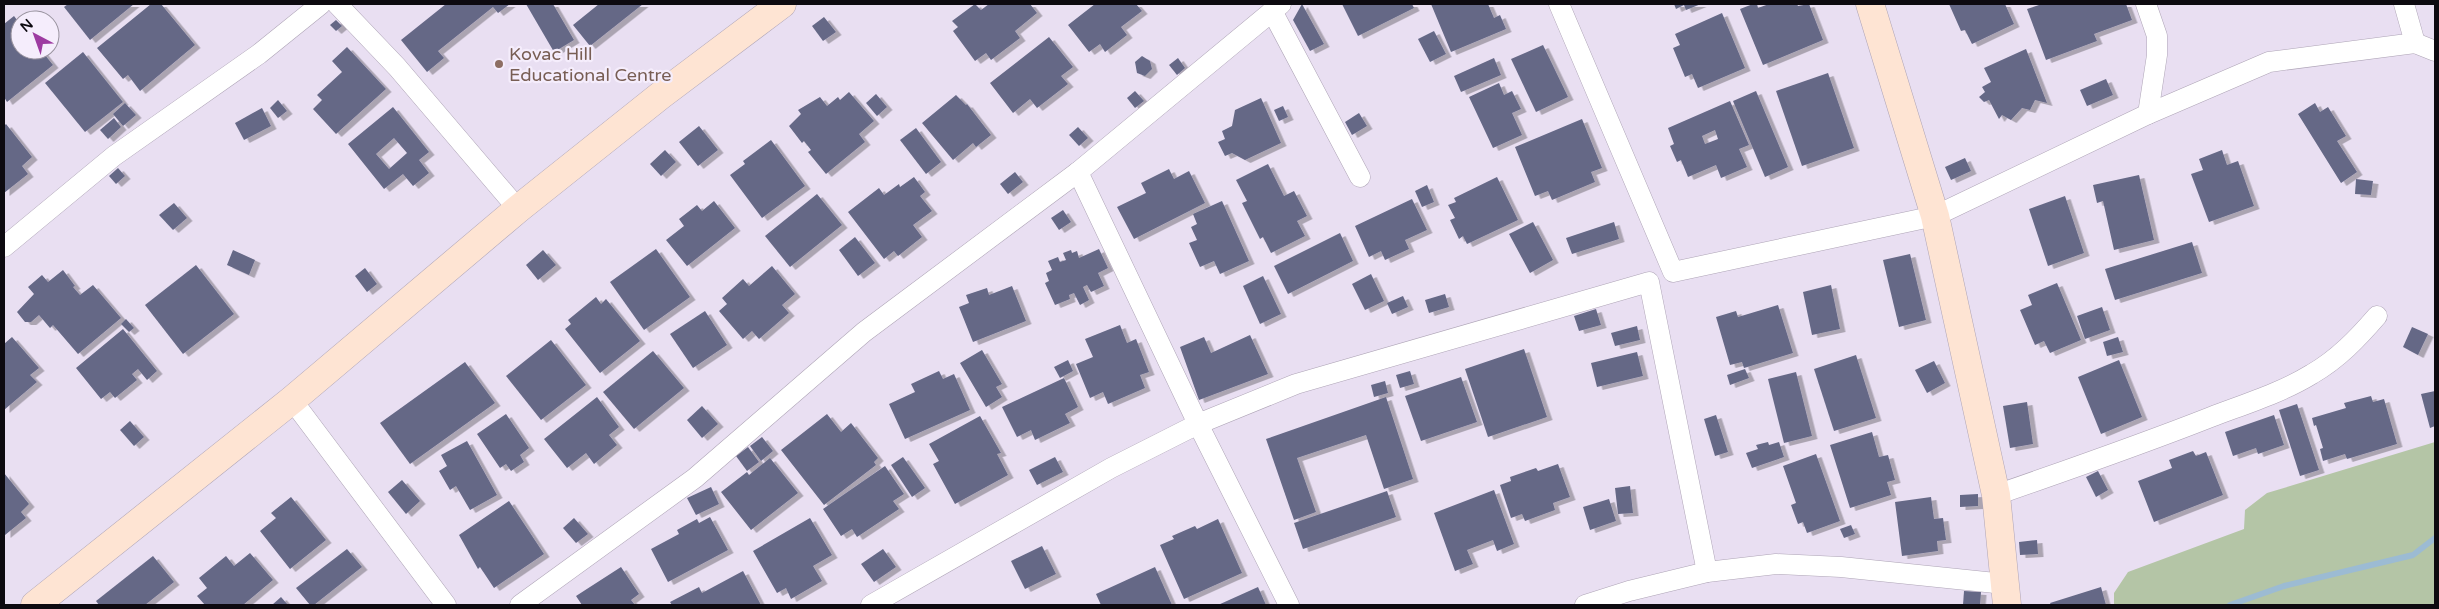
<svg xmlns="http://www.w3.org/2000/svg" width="2439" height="609" viewBox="0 0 2439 609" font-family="'Varela Round',sans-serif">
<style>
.green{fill:#b4c5a6}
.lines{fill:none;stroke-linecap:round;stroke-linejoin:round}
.stream{stroke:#9cbbd3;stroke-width:6}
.building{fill:#656886;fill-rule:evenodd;filter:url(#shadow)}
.street-casing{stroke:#aea4b6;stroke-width:21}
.secondary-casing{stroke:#aea4b6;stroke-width:29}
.street{stroke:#fff;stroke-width:20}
.secondary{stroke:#fee4d3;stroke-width:28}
.education-dot{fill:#8d6e63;stroke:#f5edfc;stroke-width:2}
.labels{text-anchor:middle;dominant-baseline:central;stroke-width:4.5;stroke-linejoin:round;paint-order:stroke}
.education-label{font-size:18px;fill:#785e54;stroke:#f5edfc;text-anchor:start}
</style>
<defs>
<filter id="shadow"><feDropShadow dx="5.5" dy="3" stdDeviation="0" flood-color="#0004"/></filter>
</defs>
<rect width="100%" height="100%" fill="#e9dff2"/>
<path class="green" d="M2435,442V604L2114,605V593L2128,572L2244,529L2245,510L2267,493Z"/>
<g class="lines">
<path class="stream" d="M2230,605L2284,586L2413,555L2435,538"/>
</g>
<g class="building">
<path d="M68,4H134L90,40L64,7Z"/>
<path d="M151,4H161L195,45L140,91L128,75L123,79L97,48Z"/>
<path d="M446,4H510L498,13L493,7L438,51L444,58L427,72L401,40Z"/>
<path d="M526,4H553L574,40L554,52Z"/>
<path d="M599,4H643L590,46L573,25Z"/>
<path d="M975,4L981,10L989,4H1030L1037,13L1015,31L1020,38L991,60L986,53L975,61L953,31L958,27L952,21Z"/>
<path d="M1095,4H1136L1142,11L1121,27L1127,35L1105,52L1100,44L1089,52L1068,25Z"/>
<path d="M1302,4L1324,44L1310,51L1293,20Z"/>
<path d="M1342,4H1412L1414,8L1358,36Z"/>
<path d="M1431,4H1488L1494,18L1500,15L1506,29L1451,52Z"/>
<path d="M1674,4H1701L1686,10L1684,5L1676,9Z"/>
<path d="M1753,4H1757L1758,8L1769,4H1797L1798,6L1809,4L1823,40L1763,65L1740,9Z"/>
<path d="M1949,4H2005L2014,24L1972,44L1965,30L1961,31Z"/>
<path d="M2042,4H2126L2132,20L2094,34L2097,41L2046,60L2027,9Z"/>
<path d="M1722,13L1745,68L1698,88L1692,74L1685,77L1673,48L1680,45L1675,34Z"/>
<path d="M14,16L20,24V50H41L53,65L7,102L4,97V24Z"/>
<path d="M824,17L836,32L823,41L812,26Z"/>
<path d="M336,20L342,26L336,31L330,25Z"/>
<path d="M1434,31L1446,54L1430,62L1418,39Z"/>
<path d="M1049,37L1073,67L1061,76L1068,84L1037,108L1030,99L1013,113L990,83Z"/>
<path d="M1543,45L1568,97L1536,112L1511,59Z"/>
<path d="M347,47L386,89L336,134L313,109L322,100L317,95L342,72L332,61Z"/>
<path d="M2026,49L2047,103L2035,100L2030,110L2022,108L2011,120L2002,115L1999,119L1989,100L1984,102L1979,97L1985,92L1982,87L1991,82L1984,68Z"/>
<path d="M83,52L123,102L85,132L45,83Z"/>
<path d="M1142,56L1150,61L1152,69L1145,76L1137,73L1135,62Z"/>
<path d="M1178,58L1185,68L1177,75L1169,65Z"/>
<path d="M1494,58L1501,75L1461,92L1454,76Z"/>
<path d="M1828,73L1854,148L1802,166L1776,91Z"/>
<path d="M2106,79L2113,95L2087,106L2080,90Z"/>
<path d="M1499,83L1504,95L1512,91L1521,109L1512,113L1522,135L1493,148L1469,97Z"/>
<path d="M1135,91L1144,101L1135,108L1127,98Z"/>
<path d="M1756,91L1788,167L1765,177L1733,101Z"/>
<path d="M849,92L874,121L859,134L865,142L826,174L808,152L811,150L804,141L802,143L789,126L801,114L798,110L820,97L827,106L838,97L840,100Z"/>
<path d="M876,94L887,107L877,116L866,103Z"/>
<path d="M956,95L966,105L967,104L991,135L976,147L973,143L953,160L922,123Z"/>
<path d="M1261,98L1281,143L1245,160L1232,153L1225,156L1218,142L1225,139L1222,131L1232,126L1235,110Z"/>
<path d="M278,100L287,111L278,118L270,108Z"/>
<path d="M1730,101L1749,145L1739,149L1747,167L1721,178L1716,165L1688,177L1681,160L1677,162L1670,146L1674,144L1668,128ZM1715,130L1718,139L1705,144L1702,136Z"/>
<path d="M125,103L136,115L123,126L113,114Z"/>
<path d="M2315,103L2320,112L2328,107L2346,136L2337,141L2357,172L2341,183L2298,114Z"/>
<path d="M1283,106L1288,117L1279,121L1274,110Z"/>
<path d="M393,107L429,152L419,160L429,173L413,186L403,174L384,189L348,144ZM394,138L407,153L389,169L376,154Z"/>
<path d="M262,108L271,126L244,140L235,123Z"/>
<path d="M1359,113L1367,126L1352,135L1345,122Z"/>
<path d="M114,118L121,127L108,139L100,130Z"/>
<path d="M1582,119L1602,168L1591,172L1595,182L1552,200L1548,191L1535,196L1515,147Z"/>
<path d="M6,124L32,157L22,166L28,174L4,193V126Z"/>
<path d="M699,126L718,150L698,166L679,142Z"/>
<path d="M1078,127L1088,138L1079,146L1069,135Z"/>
<path d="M916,128L941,162L926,174L900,140Z"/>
<path d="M771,140L805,186L762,218L730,175L745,164L743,161Z"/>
<path d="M665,150L676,162L661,176L650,164Z"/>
<path d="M2222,150L2227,165L2238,161L2254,206L2209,222L2191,174L2203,170L2199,159Z"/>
<path d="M1965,158L1971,171L1951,180L1945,167Z"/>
<path d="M1268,164L1284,196L1294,191L1307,216L1297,221L1305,236L1271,253L1263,237L1260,239L1242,203L1247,201L1236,180Z"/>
<path d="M118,168L125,176L116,184L109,176Z"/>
<path d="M1169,169L1174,179L1189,171L1205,203L1134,239L1117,207L1146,193L1141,183Z"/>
<path d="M1015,172L1023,182L1008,194L1000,184Z"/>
<path d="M2139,175L2154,240L2114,250L2103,201L2097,203L2093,185Z"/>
<path d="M914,177L925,192L920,196L932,211L913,225L922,237L898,256L894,251L884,259L848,212L879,188L884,195L899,184L900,187Z"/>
<path d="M1497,177L1518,220L1467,244L1463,236L1459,239L1450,220L1455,218L1448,205L1456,202L1454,198Z"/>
<path d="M2356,179L2373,181L2371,195L2355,194Z"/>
<path d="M1427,185L1434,202L1422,207L1415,191Z"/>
<path d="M817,194L842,225L790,267L765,236Z"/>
<path d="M2065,196L2084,253L2048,266L2029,209Z"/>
<path d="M1412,199L1427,230L1405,240L1409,249L1385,260L1381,251L1369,257L1355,226Z"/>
<path d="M714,201L735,228L687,266L666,240L684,226L679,219L697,205L702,211Z"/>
<path d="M1222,201L1249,261L1220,274L1214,261L1200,267L1189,243L1197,240L1191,227L1197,224L1193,214Z"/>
<path d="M174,203L187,218L173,230L159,215Z"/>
<path d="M1063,210L1071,222L1059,230L1051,218Z"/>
<path d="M1533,222L1553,260L1530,273L1509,234Z"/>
<path d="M1614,222L1619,239L1572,254L1566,238Z"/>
<path d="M1340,233L1353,261L1288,294L1274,266Z"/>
<path d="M855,237L875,263L858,276L839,250Z"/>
<path d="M2192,242L2202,273L2115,300L2105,269Z"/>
<path d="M656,249L690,297L644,330L610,282Z"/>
<path d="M1099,249L1108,268L1098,273L1104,286L1091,292L1087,285L1083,287L1089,300L1080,305L1074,293L1069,295L1070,299L1055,305L1045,283L1049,281L1046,273L1052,270L1048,261L1058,257L1060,262L1066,260L1063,253L1071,250L1072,253L1077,251L1079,258Z"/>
<path d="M233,250L255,260L249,275L227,265Z"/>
<path d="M543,250L556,265L538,280L526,265Z"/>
<path d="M1910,254L1926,320L1899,327L1883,260Z"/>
<path d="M196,265L234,314L183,354L145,305Z"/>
<path d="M772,266L795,294L782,305L789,313L759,339L752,331L743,339L719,311L727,304L722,298L743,279L749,286Z"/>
<path d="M365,268L377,284L367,292L355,276Z"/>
<path d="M63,270L75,286L73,287L80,295L93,285L121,318L78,354L53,325L50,328L39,315L31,322H25L17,312L34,294L28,287L42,275L48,282Z"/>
<path d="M1371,274L1384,301L1365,310L1352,284Z"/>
<path d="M1263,276L1281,314L1260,324L1243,286Z"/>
<path d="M2057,283L2081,340L2050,353L2044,341L2035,345L2020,310L2032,305L2028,295Z"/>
<path d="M1831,285L1840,329L1812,335L1803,292Z"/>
<path d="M1012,286L1026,321L973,342L959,307L969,303L966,295L987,288L989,295Z"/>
<path d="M1445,294L1449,307L1429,313L1425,300Z"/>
<path d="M1403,296L1408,307L1392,314L1387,303Z"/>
<path d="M596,297L601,304L606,299L640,341L600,373L565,329L571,324L568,320Z"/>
<path d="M1778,305L1793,353L1744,368L1742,362L1730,365L1716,317L1736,311L1738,317Z"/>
<path d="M2102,307L2110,330L2085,339L2077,316Z"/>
<path d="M1596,309L1601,325L1579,331L1574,316Z"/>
<path d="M705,311L727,345L693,368L670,334Z"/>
<path d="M126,319L134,328L129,332L121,324Z"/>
<path d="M1120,325L1127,343L1136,339L1149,372L1140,375L1145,388L1108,404L1103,392L1090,398L1076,364L1093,357L1085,339Z"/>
<path d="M1637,326L1640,340L1615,346L1611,333Z"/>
<path d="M2412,327L2428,334L2418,355L2403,347Z"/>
<path d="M123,329L157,371L147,380L138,369L132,374L137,380L115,398L110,392L101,399L76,368Z"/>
<path d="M1250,335L1268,374L1199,400L1180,347L1204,337L1211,353Z"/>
<path d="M12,337L39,368L30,375L37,382L4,410V344Z"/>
<path d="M2118,337L2123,352L2107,356L2103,342Z"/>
<path d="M551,340L586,385L541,420L506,376Z"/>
<path d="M1524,349L1547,417L1488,437L1465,369Z"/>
<path d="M982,350L1002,384L996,387L1002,397L986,407L960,363Z"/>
<path d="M653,351L684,388L634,429L603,392Z"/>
<path d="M1637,352L1643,376L1597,387L1591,363Z"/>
<path d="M1856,355L1876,418L1834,431L1814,369Z"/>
<path d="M1068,360L1073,371L1060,378L1054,367Z"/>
<path d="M2119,360L2142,417L2101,434L2078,377Z"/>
<path d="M1934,361L1945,383L1927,393L1915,370Z"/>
<path d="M465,362L495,403L410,464L380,423Z"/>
<path d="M1745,369L1749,378L1730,385L1727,375Z"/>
<path d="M939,371L943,379L954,374L970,410L905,439L889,404L915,392L911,384Z"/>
<path d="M1410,371L1414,384L1400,388L1396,375Z"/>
<path d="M1796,372L1812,436L1784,443L1768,379Z"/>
<path d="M1461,377L1477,422L1421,441L1405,396Z"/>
<path d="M1064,378L1078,407L1065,414L1070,423L1035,440L1031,430L1017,437L1002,407Z"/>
<path d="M1385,381L1388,393L1374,397L1371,385Z"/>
<path d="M2435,391V426L2430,428L2421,394Z"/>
<path d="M2371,396L2373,402L2384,399L2397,444L2347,459L2345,454L2323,461L2320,449L2323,448L2316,425L2314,426L2312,418L2346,408L2344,403Z"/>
<path d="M597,397L619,427L609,435L617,445L594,464L586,453L567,468L544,439Z"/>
<path d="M1386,397L1413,479L1384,489L1366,435L1297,458L1316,512L1294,520L1266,439Z"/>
<path d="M2027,402L2033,444L2010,448L2003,406Z"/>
<path d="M2297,404L2319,470L2300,476L2279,410Z"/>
<path d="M702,406L718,424L702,438L687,420Z"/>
<path d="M506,414L529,448L520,455L524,462L511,471L506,464L500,468L477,434Z"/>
<path d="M827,414L841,432L851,423L878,458L874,462L876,465L824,505L781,450Z"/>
<path d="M1716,415L1728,452L1715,456L1704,419Z"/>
<path d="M2274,415L2284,445L2258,454L2256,448L2233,456L2225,432Z"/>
<path d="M980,416L1001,453L997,454L1008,475L955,504L933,464L939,461L929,444Z"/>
<path d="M130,421L144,437L134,446L120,430Z"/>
<path d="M1872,432L1879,457L1888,455L1895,480L1887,482L1891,495L1850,508L1830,445Z"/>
<path d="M762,437L773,451L761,461L750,446Z"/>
<path d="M467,441L497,495L470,510L456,486L450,490L439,471L447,466L441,455Z"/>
<path d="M1768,442L1769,445L1779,442L1784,457L1752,468L1746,453L1758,449L1756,445Z"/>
<path d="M748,447L759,462L747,471L736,456Z"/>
<path d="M2193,451L2196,456L2206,452L2223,495L2154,522L2138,481L2172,468L2169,460Z"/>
<path d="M1816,454L1840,521L1807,533L1803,522L1798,524L1791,505L1796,503L1783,466Z"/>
<path d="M903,457L925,488L912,497L891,465Z"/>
<path d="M1055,457L1063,472L1037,485L1029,470Z"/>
<path d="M770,458L798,493L751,530L721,492L747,472L749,475Z"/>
<path d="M1558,464L1570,497L1553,503L1555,510L1525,521L1522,514L1511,518L1500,485L1511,481L1510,477L1536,468L1538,471Z"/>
<path d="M885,466L904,494L893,501L899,509L857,537L852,529L841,536L823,509Z"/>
<path d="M2098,471L2108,490L2096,497L2086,477Z"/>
<path d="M4,473L29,504L21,512L26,518L5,535Z"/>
<path d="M402,480L420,501L406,514L388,492Z"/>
<path d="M1630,486L1633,513L1618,514L1615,488Z"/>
<path d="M711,487L719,504L696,515L687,498Z"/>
<path d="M1494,490L1514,544L1497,551L1493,540L1467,550L1473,564L1455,571L1434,513Z"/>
<path d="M1387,491L1396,517L1303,549L1294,523Z"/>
<path d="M1978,494V506L1960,507V495Z"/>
<path d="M291,497L326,540L290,569L260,531L276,518L271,513Z"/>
<path d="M1931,497L1934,519L1943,518L1946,540L1937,541L1938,551L1902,556L1895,502Z"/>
<path d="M1609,499L1616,521L1590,530L1583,507Z"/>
<path d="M509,501L544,554L494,588L480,567L478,569L459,535Z"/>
<path d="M710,517L728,550L668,582L651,549L679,534L677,530L697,519L699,523Z"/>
<path d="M574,518L588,534L576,543L563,528Z"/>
<path d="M810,518L832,555L813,566L822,581L791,599L786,588L777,593L753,551Z"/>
<path d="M1218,519L1242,573L1184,599L1160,545L1174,539L1172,536L1195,526L1197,529Z"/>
<path d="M1851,525L1855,534L1844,538L1840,529Z"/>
<path d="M2037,540L2038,554L2020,555L2019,542Z"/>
<path d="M1042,546L1056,574L1025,589L1011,561Z"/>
<path d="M347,549L362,567L314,605H310L296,588Z"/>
<path d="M883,549L896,567L874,582L861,564Z"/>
<path d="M250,553L273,580L243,605H205L197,596L207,588L199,578L226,556L234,566Z"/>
<path d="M153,556L174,582L145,605H99L96,601Z"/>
<path d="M621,567L639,594L631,600L635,605H582L576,596Z"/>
<path d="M1155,567L1172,605H1101L1096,594Z"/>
<path d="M743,571L761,605H672L670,602L699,587L702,593Z"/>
<path d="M1258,587L1266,605H1218Z"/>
<path d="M2101,587L2106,605H2051L2050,603Z"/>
<path d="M1964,591L1981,592L1980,605H1963Z"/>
<path d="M281,597L288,605H272Z"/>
</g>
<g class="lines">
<defs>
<g id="street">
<path d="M337,4L397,67L518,209"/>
<path d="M1281,4L1078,172L1198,424L1296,384L1649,282L1707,572"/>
<path d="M1559,4L1673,272L1935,216L2148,114L2269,62L2415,43L2404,4"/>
<path d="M2146,4L2157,36V55L2148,114"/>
<path d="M1272,11L1360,177"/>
<path d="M2415,43L2435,51"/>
<path d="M4,247L114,156L259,54L321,4"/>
<path d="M292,400L446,605"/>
<path d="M1996,495C2068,470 2140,445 2211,417C2245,404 2281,393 2312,374C2338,359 2358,338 2377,316"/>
<path d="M520,605L695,478L864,332L1078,172"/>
<path d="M871,605L1111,468L1198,424L1289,605"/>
<path d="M1585,605L1629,591L1707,572L1776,564L1841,567L2005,584"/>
</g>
<g id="secondary">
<path d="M1870,4L1935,216L1996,495L2007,605"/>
<path d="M35,605L292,400L518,209L661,95L782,4"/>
</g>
</defs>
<use href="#street" class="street-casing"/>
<use href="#secondary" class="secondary-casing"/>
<use href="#street" class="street"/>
<use href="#secondary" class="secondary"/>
</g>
<circle class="education-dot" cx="499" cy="64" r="5"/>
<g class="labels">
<g class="education-label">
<text x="509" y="54">Kovac Hill<tspan x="509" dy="21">Educational Centre</tspan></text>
</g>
</g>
<rect width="2439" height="609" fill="none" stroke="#0d0a10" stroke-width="10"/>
<g transform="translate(35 35) rotate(319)"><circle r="24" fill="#f5edfc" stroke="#98929e"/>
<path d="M0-4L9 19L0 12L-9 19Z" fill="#9d3ba1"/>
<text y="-8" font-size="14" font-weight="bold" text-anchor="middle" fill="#0d0a10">N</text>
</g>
</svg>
